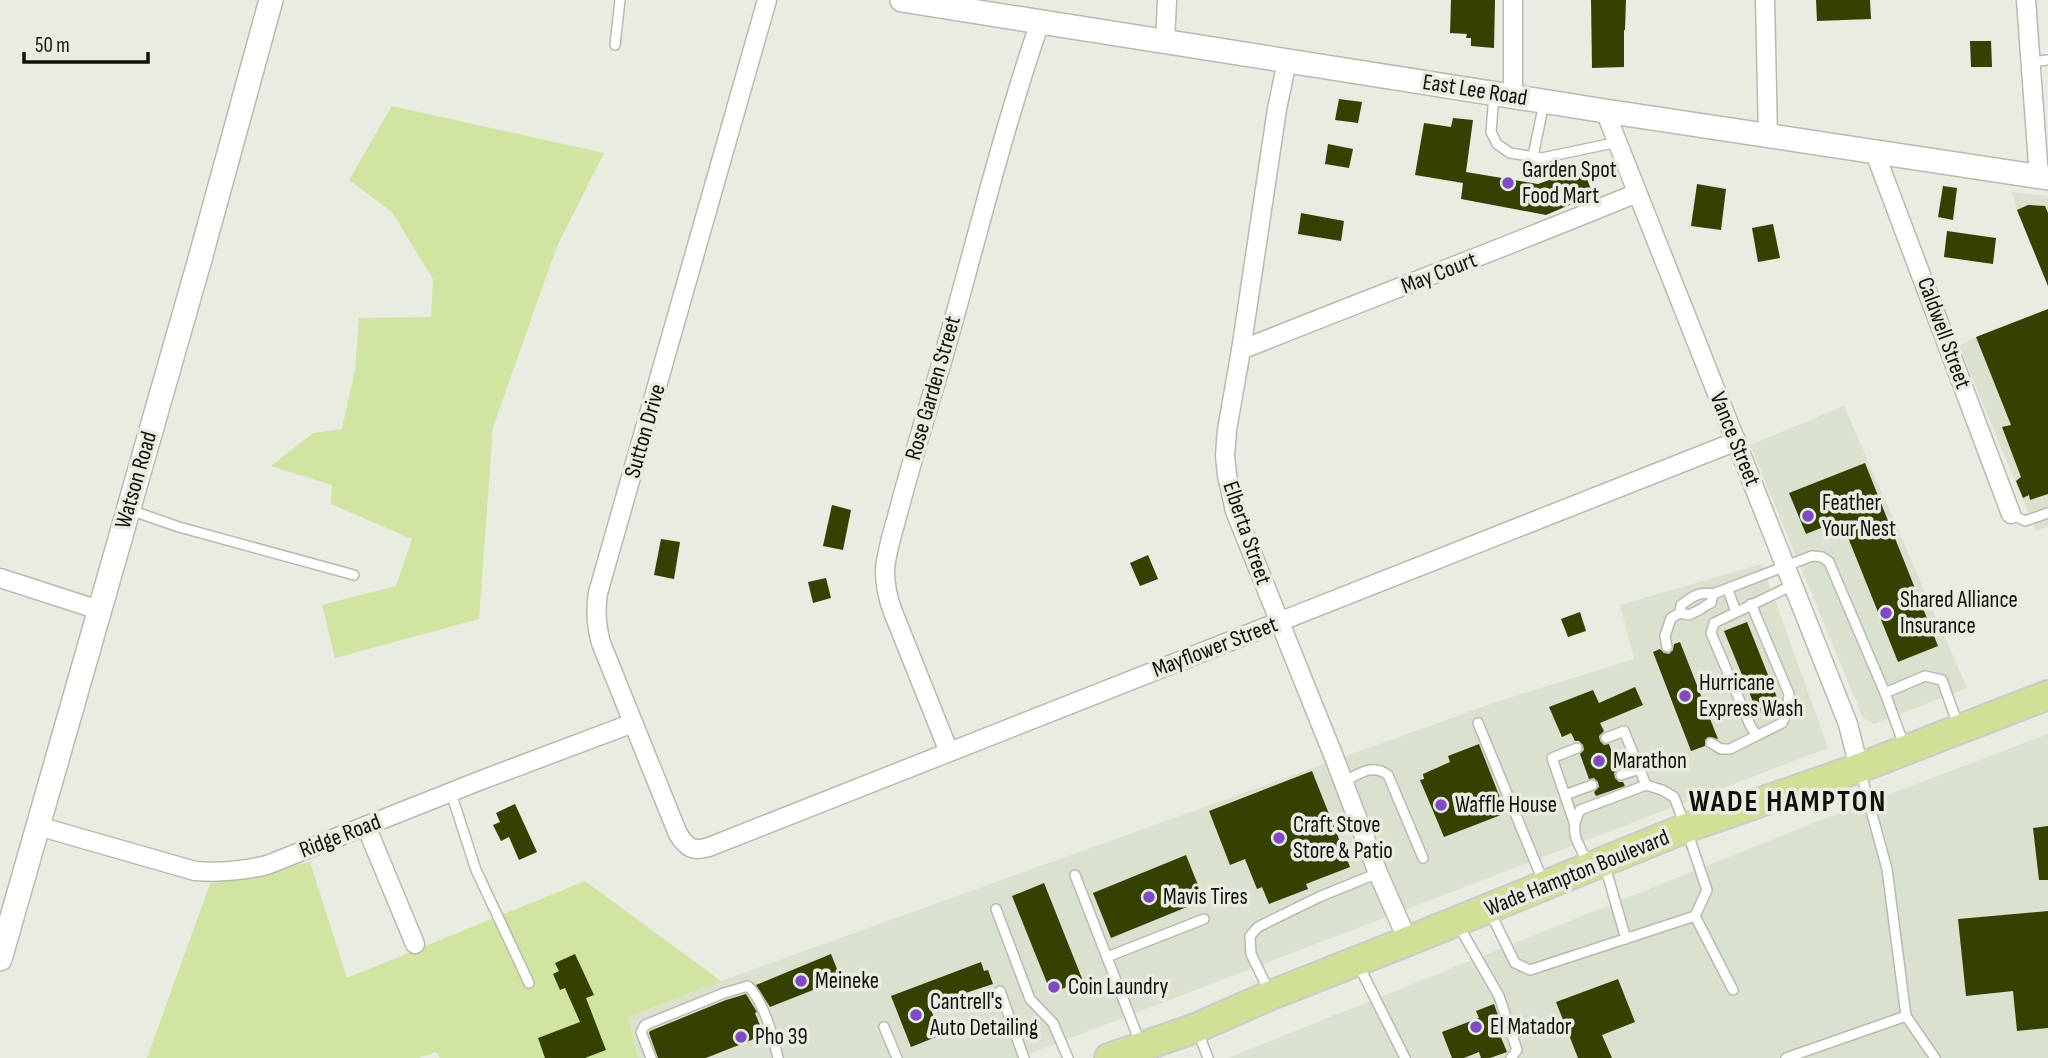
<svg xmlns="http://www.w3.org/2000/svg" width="2048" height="1058" viewBox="0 0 2048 1058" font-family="'Sofia Sans Condensed',sans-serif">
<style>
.built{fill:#dbe1cf}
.green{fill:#d2e4a2}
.building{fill:#354100}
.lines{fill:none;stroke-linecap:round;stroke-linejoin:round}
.service-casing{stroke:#b7bab0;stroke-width:12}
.minor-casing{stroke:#b7bab0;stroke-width:21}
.tertiary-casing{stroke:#b7bab0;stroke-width:26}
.primary-casing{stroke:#cacbca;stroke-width:32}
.service{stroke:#fff;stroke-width:9}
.minor{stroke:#fff;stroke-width:18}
.tertiary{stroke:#fff;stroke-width:23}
.primary{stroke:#d0e096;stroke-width:28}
.poi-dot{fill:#7f4ac2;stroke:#e8ece1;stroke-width:2.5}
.labels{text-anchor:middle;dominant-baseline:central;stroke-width:7;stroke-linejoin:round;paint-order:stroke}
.street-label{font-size:23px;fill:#10110d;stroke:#e8ece1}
.poi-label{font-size:23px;fill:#10110d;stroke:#e8ece1;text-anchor:start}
.district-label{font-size:30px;font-weight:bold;letter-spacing:2px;fill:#10110d;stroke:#e8ece1}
</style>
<rect width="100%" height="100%" fill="#e8ece1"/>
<g class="built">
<path d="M2012,192L2048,196V287L2017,210Z"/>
<path d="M2048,309V526L2036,531L1959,346L1976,337Z"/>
<path d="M1844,406L1967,688L1874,724L1863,718L1750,445Z"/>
<path d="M1762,564L1828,748L1018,1058H638L627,1017L721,981L1499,701L1634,659L1620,605Z"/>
<path d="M2048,734V1058H1228L1816,822Z"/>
</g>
<g class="green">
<path d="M392,106L604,153L557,246L493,427L479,619L335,658L322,605L396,586L412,539L331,504L332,485L271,466L313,433L342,429L355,370L359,318L431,317L433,279L392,212L349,180Z"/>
<path d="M310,862L347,978L585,881L721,981L628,1017L638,1058H440L436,1052L418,1058H147L210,884Z"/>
</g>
<g class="building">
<path d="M1451,0H1495L1494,48L1471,46V38H1466L1467,34L1450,33Z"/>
<path d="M1591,0H1626L1625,30H1624V67L1592,68Z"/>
<path d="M1816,0H1870L1871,19L1817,21Z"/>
<path d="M1970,41H1991L1992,67H1971Z"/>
<path d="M1339,99L1362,102L1358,123L1335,120Z"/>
<path d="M1453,118L1473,120L1466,172L1538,184L1583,168L1593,195L1546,215L1461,199L1463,183L1415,175L1424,123L1451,127Z"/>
<path d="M1328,144L1353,149L1349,168L1325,164Z"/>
<path d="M1697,184L1726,189L1721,230L1691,226Z"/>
<path d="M1943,186L1957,188L1953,220L1938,217Z"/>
<path d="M2028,205L2045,206L2048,213V286L2017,210Z"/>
<path d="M1301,213L1344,221L1341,241L1298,234Z"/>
<path d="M1773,224L1780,258L1758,262L1752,228Z"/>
<path d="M1947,231L1996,238L1993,264L1944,257Z"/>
<path d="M2048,309V494L2030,500L2029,495L2023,498L2016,481L2021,477L2002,427L2011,425L1976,337Z"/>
<path d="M1865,463L1938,646L1898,662L1841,520L1806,534L1789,493Z"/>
<path d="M832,505L851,510L843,550L823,546Z"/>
<path d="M661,539L680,542L674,579L654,575Z"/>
<path d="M1148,555L1158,579L1140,586L1130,563Z"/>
<path d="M826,578L831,598L813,603L808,582Z"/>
<path d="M1580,612L1586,631L1568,637L1561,619Z"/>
<path d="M1747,622L1780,705L1758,714L1724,631Z"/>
<path d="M1680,642L1718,739L1708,737L1705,740V746L1691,751L1653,652L1660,649L1664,653L1669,654L1673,650L1674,644Z"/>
<path d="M1635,687L1643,705L1600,723L1604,731L1599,736L1600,741L1604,745L1609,744L1618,769L1614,773L1615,778L1619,782H1623L1625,786L1596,796L1594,792L1599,787L1598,782L1594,778L1589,779L1580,754L1584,750L1583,745L1579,741H1575L1571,733L1562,737L1549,707L1593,690L1599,703Z"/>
<path d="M1479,744L1506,813L1444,837L1420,780L1424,779L1423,774L1450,762L1448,756Z"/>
<path d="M1312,771L1350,867L1306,884L1308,889L1269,904L1262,887L1257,889L1245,859L1230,865L1209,811Z"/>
<path d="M515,804L537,852L519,860L509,837L501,841L493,825L500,822L496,813Z"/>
<path d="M2048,826V880H2039L2033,828Z"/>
<path d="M1186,855L1204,900L1111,938L1093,893Z"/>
<path d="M1044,883L1083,981L1051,993L1012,896Z"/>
<path d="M2048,911V1028L2017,1031L2013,991L1966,996L1958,919Z"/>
<path d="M575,954L594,995L586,998L606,1050L585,1058H545L538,1038L580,1022L565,988L560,990L553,974L559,971L555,963Z"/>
<path d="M831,954L841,979L770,1007L756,985Z"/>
<path d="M981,962L984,971L988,970L993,984L929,1005L941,1035L911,1047L891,996Z"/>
<path d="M1618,979L1635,1022L1602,1035L1612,1058H1578L1556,1002Z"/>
<path d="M746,994L757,1012L755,1013L764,1035L706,1058H658L649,1033L650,1031L726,1000Z"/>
<path d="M1494,1004L1500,1021L1495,1023L1507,1052L1490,1058H1481L1479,1052L1464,1058H1452L1442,1032L1479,1018L1476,1011Z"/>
</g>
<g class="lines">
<defs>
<g id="service">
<path d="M615,45L620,0"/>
<path d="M2030,62L2048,60"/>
<path d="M1494,95L1491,132L1497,144L1510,153L1542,158L1618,142"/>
<path d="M1533,156L1544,103"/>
<path d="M130,510L179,527L354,575"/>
<path d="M2011,514L2025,521L2048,513"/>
<path d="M1728,590L1736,612"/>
<path d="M1705,606L1711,603L1713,594"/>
<path d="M1680,613L1689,615L1701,609"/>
<path d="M1667,647L1665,636L1671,618L1680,613L1681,605C1692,597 1699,591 1713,594L1812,556L1822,557L1829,562L1885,693L1925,676L1942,680L1958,725"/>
<path d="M1885,693L1904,745"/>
<path d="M1478,723L1543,881"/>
<path d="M1756,735L1750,725L1711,633L1714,623L1793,585"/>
<path d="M1606,738L1624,731L1646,785"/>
<path d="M1711,743L1721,749H1730L1782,723L1787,713L1789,694L1751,604"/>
<path d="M1621,775L1639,769"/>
<path d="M1343,782C1359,774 1372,763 1388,775L1423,858"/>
<path d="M451,793L476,870L529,983"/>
<path d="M1565,795L1592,785"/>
<path d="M1574,822L1552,758L1577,748"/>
<path d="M1588,863C1578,842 1568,833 1580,810L1646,785L1662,790L1674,797L1686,828L1707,890L1695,916"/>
<path d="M1605,866L1626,939"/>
<path d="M1075,875L1141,1045"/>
<path d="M996,909L1030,999L1053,1023L1068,1058"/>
<path d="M1489,910L1515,963L1530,970L1695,916L1733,990"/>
<path d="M1457,923L1499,996L1517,1050L1511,1058"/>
<path d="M1107,957L1204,919"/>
<path d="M1359,966L1405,1058"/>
<path d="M1000,991L1024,1058"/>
<path d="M1270,993L1251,954L1250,936L1258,927L1319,897L1378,873"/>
<path d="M1906,1016L1935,1058"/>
<path d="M884,1027L897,1058"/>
<path d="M1198,1032L1208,1058"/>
<path d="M651,1058L641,1032L645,1025L724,993L748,986C763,1000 774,1038 778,1058"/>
<path d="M1786,1058L1906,1016L1887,869L1860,770"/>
</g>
<g id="minor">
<path d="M767,0L598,593C595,611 596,625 601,643L678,834C687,848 693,852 709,847L1737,441"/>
<path d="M1513,0V96"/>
<path d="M1765,0L1768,136"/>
<path d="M2026,0L2039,177"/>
<path d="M1165,42L1167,0"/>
<path d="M1287,61L1277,109L1241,350L1227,430L1225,455L1227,475L1235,511L1334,757L1378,873L1408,941"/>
<path d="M1605,111L1848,724L1859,768"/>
<path d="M1875,153L2011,514"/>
<path d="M1241,350C1373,297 1506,247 1637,193"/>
<path d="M0,578L99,610"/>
<path d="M949,752L893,612C888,599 885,585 885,571C886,552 893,532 898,513C911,464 926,414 941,365C974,251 1001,135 1040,22"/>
<path d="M38,826L195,871C221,873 242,871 267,865L479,781L633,723"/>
<path d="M366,826L415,944"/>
</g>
<g id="tertiary">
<path d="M902,0L1605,111L2048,178"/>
<path d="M0,959L200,259L271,0"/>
</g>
<path id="primary" d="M1109,1058L1196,1028L1271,995L1408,941L1686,828L1859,768L2048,695"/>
</defs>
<use href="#service" class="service-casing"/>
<use href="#minor" class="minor-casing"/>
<use href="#tertiary" class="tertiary-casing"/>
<use href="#primary" class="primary-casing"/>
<use href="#service" class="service"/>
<use href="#minor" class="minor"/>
<use href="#tertiary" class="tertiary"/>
<use href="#primary" class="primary"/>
</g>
<g class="poi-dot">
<circle cx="1508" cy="183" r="7"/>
<circle cx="1808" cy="516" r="7"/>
<circle cx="1886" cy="613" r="7"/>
<circle cx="1685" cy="696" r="7"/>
<circle cx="1599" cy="761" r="7"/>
<circle cx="1441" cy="805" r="7"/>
<circle cx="1279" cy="838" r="7"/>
<circle cx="1149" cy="897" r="7"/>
<circle cx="801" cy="981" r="7"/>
<circle cx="1054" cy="987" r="7"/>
<circle cx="916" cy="1015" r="7"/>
<circle cx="1476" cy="1027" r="7"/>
<circle cx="741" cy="1037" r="7"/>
</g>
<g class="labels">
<g class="street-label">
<text transform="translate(1475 90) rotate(9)">East Lee Road</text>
<text transform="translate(1439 273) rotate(-21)">May Court</text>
<text transform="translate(1944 333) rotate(70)">Caldwell Street</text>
<text transform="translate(933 388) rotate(-74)">Rose Garden Street</text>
<text transform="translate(645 431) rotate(-74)">Sutton Drive</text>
<text transform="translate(1735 439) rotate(68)">Vance Street</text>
<text transform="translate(136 480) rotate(-74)">Watson Road</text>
<text transform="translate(1247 533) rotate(71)">Elberta Street</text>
<text transform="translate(1215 647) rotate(-21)">Mayflower Street</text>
<text transform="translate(340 836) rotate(-21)">Ridge Road</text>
<text transform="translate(1577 873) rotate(-22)">Wade Hampton Boulevard</text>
</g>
<g class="poi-label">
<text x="1522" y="170">Garden Spot<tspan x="1522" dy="26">Food Mart</tspan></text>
<text x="1822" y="503">Feather<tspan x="1822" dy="26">Your Nest</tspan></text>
<text x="1900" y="600">Shared Alliance<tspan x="1900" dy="26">Insurance</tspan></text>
<text x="1699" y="683">Hurricane<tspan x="1699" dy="26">Express Wash</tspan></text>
<text x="1613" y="761">Marathon</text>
<text x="1455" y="805">Waffle House</text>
<text x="1293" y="825">Craft Stove<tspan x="1293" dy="26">Store &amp; Patio</tspan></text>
<text x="1163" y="897">Mavis Tires</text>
<text x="815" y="981">Meineke</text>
<text x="1068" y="987">Coin Laundry</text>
<text x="930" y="1002">Cantrell's<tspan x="930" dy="26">Auto Detailing</tspan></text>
<text x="1490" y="1027">El Matador</text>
<text x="755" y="1037">Pho 39</text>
</g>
<g class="district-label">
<text x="1788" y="802">WADE HAMPTON</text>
</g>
</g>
<path d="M24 52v10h124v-10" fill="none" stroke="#10110d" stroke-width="3.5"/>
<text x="35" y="52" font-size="21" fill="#10110d" stroke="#e8ece1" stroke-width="5" paint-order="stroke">50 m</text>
</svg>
